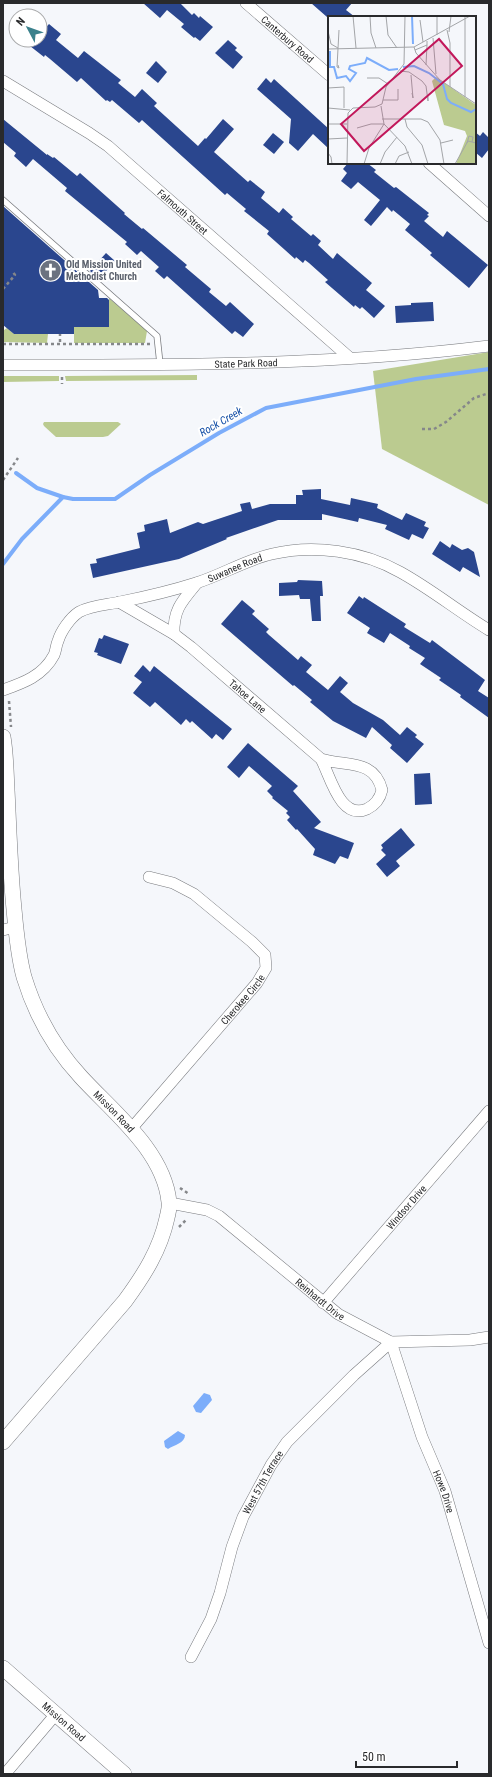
<svg xmlns="http://www.w3.org/2000/svg" width="492" height="1777" viewBox="0 0 492 1777" font-family="'Roboto Condensed',sans-serif">
<style>
.green{fill:#bbcb90}
.water{fill:#7cadfa}
.lines{fill:none;stroke-linecap:round;stroke-linejoin:round}
.stream{stroke:#7cadfa;stroke-width:4}
.building{fill:#2a468e}
.service-casing{stroke:#787a7e;stroke-width:7}
.minor-casing{stroke:#787a7e;stroke-width:12}
.secondary-casing{stroke:#787a7e;stroke-width:16}
.path{stroke:#85878a;stroke-width:2.5;stroke-dasharray:3 3;stroke-linecap:butt}
.service{stroke:#fff;stroke-width:5.5}
.minor{stroke:#fff;stroke-width:11}
.secondary{stroke:#fff;stroke-width:15}
.labels{text-anchor:middle;dominant-baseline:central;stroke-width:4;stroke-linejoin:round;paint-order:stroke}
.street-label{font-size:10px;fill:#292a2c;stroke:#fff}
.worship-label{font-size:10px;font-weight:bold;fill:#5b616d;stroke:#fff;text-anchor:start}
.water-label{font-size:11px;font-style:italic;fill:#124da5;stroke:#fff}
.inset-river{fill:none;stroke:#7cadfa;stroke-width:2}
.inset-road{fill:none;stroke:#a3a5a8;stroke-width:1}
.view{fill:#c2185b;fill-opacity:0.15;stroke:#c2185b;stroke-width:2}
.inset-edge{fill:none;stroke:#292a2c;stroke-width:2}
</style>
<rect width="100%" height="100%" fill="#f5f7fb"/>
<g class="green">
<path d="M109,298L147,331L145,343H74V327H109Z"/>
<path d="M7,328L14,334H48L47,343L3,342V329L4,330Z"/>
<path d="M489,352V505L382,449L373,371Z"/>
<path d="M197,375V380L66,381L65,376Z"/>
<path d="M3,376H59V381L3,382Z"/>
<path d="M44,422H118L121,424L108,436L103,437H56L44,426L43,424Z"/>
</g>
<g class="water">
<path d="M204,1393L210,1395L212,1400L201,1413L196,1412L193,1406Z"/>
<path d="M178,1431L185,1435C185,1443 174,1445 168,1449L165,1447L164,1441Z"/>
</g>
<g class="lines">
<g class="stream">
<path d="M16,473L37,488L63,497"/>
<path d="M3,564L22,539L63,497L73,499H115L150,475L219,433L266,408L416,379L489,369"/>
</g>
</g>
<g class="building">
<path d="M143,3H180L192,15L194,13L199,18L200,16L213,27L200,41L195,37L194,38L181,27L184,24L167,10L160,18Z"/>
<path d="M311,3H352L346,10L355,17H327Z"/>
<path d="M49,24L61,34L56,40L78,58L84,51L121,80L118,83L135,97L142,89L157,103L154,106L198,146L205,138L206,139L223,119L234,129L214,152L248,182L250,180L265,192L261,198L279,213L283,208L293,217L291,219L311,236L313,234L321,241L318,245L333,259L337,253L372,283L366,290L385,306L374,318L362,307L360,309L355,305L354,307L325,282L328,280L309,263L305,260L303,263L296,257L295,259L285,250L267,234L269,231L244,211L246,209L227,193L225,195L142,120L139,123L112,100L110,102L107,100L106,101L81,78L77,82L50,59L45,55L44,57L30,46L35,40H40V34Z"/>
<path d="M228,40L237,48L235,50L243,57L233,69L215,53Z"/>
<path d="M156,61L167,72L158,83L146,73Z"/>
<path d="M266,78L271,83L274,79L329,129V149L313,134L298,151L289,143L291,119L257,89Z"/>
<path d="M3,119L47,155V154L53,158L54,157L77,176L80,173L125,213L124,214L142,229L143,228L187,265L185,267L211,289L209,292L226,306L230,302L254,324L243,337L235,331L232,334L167,276L164,279L155,271L159,267L141,251L137,255L125,244L127,242L65,191L67,188L33,159L26,167L14,156L16,153L3,142Z"/>
<path d="M475,132L480,136L483,132L489,138V149L482,158L475,152Z"/>
<path d="M273,133L284,142L274,154L263,145Z"/>
<path d="M348,163H367L376,170L374,172L394,188L396,187L429,213L427,215L429,216L424,221L443,237L447,231L488,265L469,288L430,255L432,253L405,230L410,224L393,210L392,212L387,207L371,226L364,220L380,200L358,182L351,189L341,181L347,173L343,169Z"/>
<path d="M3,206L98,290L99,298H107L109,300V327H74V334H14L3,325Z"/>
<path d="M106,253L115,261L99,279L90,271Z"/>
<path d="M433,302L434,321L396,323L395,306L411,305V303Z"/>
<path d="M321,489V499L350,505L351,498L378,504L377,508L402,520L406,513L426,522L424,526L429,528L423,539L412,534L409,540L385,529L387,525L359,518L358,522L322,514V520H278L226,538L227,539L179,559L93,578L90,564L97,563L96,559L140,548L137,533L145,531L144,525L167,519L170,533L198,522L203,524L242,511L240,504L250,502L252,509L270,504H296V495H303L302,490Z"/>
<path d="M440,541L450,548L452,544L462,550L468,548L474,552L480,577L463,567L460,572L432,554Z"/>
<path d="M298,580L322,581L323,596H320L321,621H312L310,599H300L299,595L279,596V583L297,582Z"/>
<path d="M359,596L363,599L364,597L406,624L404,627L430,643L432,640L485,680L478,691L489,698V718L460,697L461,695L439,680L441,678L420,664L425,658L409,648L410,646L390,633L384,643L367,633L370,628L347,613Z"/>
<path d="M242,600L255,611L252,614L269,629L266,632L269,635L298,660L301,656L312,665L306,672L328,690L340,676L348,683L340,692L353,703L383,720L400,735L407,727L417,735L415,737L424,744L407,763L390,748L392,745L372,727L366,738L333,721L310,702L312,700L294,685L293,686L221,624Z"/>
<path d="M104,635L129,644L121,664L97,655L98,653L94,652L99,638L102,639Z"/>
<path d="M143,665L150,672L154,666L232,729L223,740L216,734L212,739L192,721L190,723L186,719L181,725L155,702L150,707L133,693L142,682L134,676Z"/>
<path d="M248,743L298,786L293,791L321,822L314,828L354,843L348,859L340,856L335,864L313,855L315,849L297,829L296,830L287,820L290,817L286,813L288,811L272,798L273,797L267,791L272,786L249,766L239,778L227,767Z"/>
<path d="M430,773L432,804L415,805L414,774Z"/>
<path d="M401,828L415,845L396,861L400,866L387,877L376,864L386,855L381,850L383,848L381,845Z"/>
</g>
<g class="lines">
<defs>
<path id="service" d="M3,200L157,336L160,364"/>
<g id="minor">
<path id="s1" d="M246,3L329,75"/>
<path id="s2" d="M3,81L89,133L108,146L350,358"/>
<path d="M429,163L489,216"/>
<path id="s3" d="M3,365C165,365 328,366 489,346"/>
<path id="s4" d="M119,602L174,634L191,647L321,759C345,767 374,758 382,790C380,799 375,805 367,809C340,821 330,775 321,759"/>
<path d="M174,634C173,610 182,601 197,583"/>
<path id="s5" d="M3,690C23,683 43,676 54,655C56,651 56,645 58,641C61,631 70,618 79,612C92,605 106,605 120,602C145,597 171,591 196,583C222,575 245,560 272,554C314,544 363,551 400,572C431,589 459,612 489,630"/>
<path d="M3,930L15,927"/>
<path id="s6" d="M131,1129L257,983L266,968L265,955L252,942L194,894L173,883L149,877"/>
<path id="s7" d="M170,1203L207,1210L219,1216L338,1314L391,1342L470,1340L489,1337"/>
<path id="s8" d="M323,1303L489,1111"/>
<path id="s9" d="M191,1657L211,1619L220,1593L232,1547L243,1517L271,1465L287,1442L354,1375L391,1342L422,1437L445,1491L489,1643"/>
<path d="M5,1774L56,1714"/>
</g>
<g id="secondary">
<path id="s10" d="M3,737C6,754 6,772 7,790C9,829 10,869 14,909C16,931 18,955 24,977C35,1013 55,1049 81,1077C113,1112 164,1151 169,1202C170,1207 168,1213 167,1218C160,1250 144,1275 125,1301L3,1442"/>
<path id="s11" d="M3,1668L124,1774"/>
</g>
</defs>
<use href="#service" class="service-casing"/>
<use href="#minor" class="minor-casing"/>
<use href="#secondary" class="secondary-casing"/>
<g class="path">
<path d="M3,289L15,275L13,272"/>
<path d="M60,342V334"/>
<path d="M3,344H150"/>
<path d="M62,377V384"/>
<path d="M422,429H434L446,422L474,398L489,393"/>
<path d="M3,480L18,458"/>
<path d="M9,701L11,727"/>
<path d="M180,1188L189,1194"/>
<path d="M179,1227L186,1220"/>
</g>
<use href="#service" class="service"/>
<use href="#minor" class="minor"/>
<use href="#secondary" class="secondary"/>
</g>
<defs>
<symbol id="church-disc" viewBox="-11 -11 22 22"><circle r="9.5" fill="#6b7280" stroke="#fff"/><path d="M-1.2-6h2.4v3.5h3.3v2.4h-3.3V6h-2.4V-.1h-3.3v-2.4h3.3Z" fill="#fff"/></symbol>
</defs>
<g fill-rule="evenodd">
<use href="#church-disc" x="38" y="258" width="25" height="25"/>
</g>
<g class="labels">
<g class="street-label">
<text stroke="none"><textPath href="#s1" startOffset="55">Canterbury Road</textPath></text>
<text stroke="none"><textPath href="#s2" startOffset="223">Falmouth Street</textPath></text>
<text stroke="none"><textPath href="#s3" startOffset="243">State Park Road</textPath></text>
<text stroke="none"><textPath href="#s5" startOffset="277">Suwanee Road</textPath></text>
<text stroke="none"><textPath href="#s4" startOffset="160">Tahoe Lane</textPath></text>
<text stroke="none"><textPath href="#s6" startOffset="171">Cherokee Circle</textPath></text>
<text stroke="none"><textPath href="#s10" startOffset="405">Mission Road</textPath></text>
<text stroke="none"><textPath href="#s8" startOffset="127">Windsor Drive</textPath></text>
<text stroke="none"><textPath href="#s7" startOffset="182">Reinhardt Drive</textPath></text>
<text stroke="none"><textPath href="#s9" startOffset="190">West 57th Terrace</textPath></text>
<text stroke="none"><textPath href="#s9" startOffset="540">Howe Drive</textPath></text>
<text stroke="none"><textPath href="#s11" startOffset="81">Mission Road</textPath></text>
</g>
<g class="worship-label">
<text x="66" y="264">Old Mission United<tspan x="66" dy="12">Methodist Church</tspan></text>
</g>
<g class="water-label">
<text transform="translate(221 422) rotate(-30)">Rock Creek</text>
</g>
</g>
<g transform="translate(328 16)">
<rect width="148" height="148" fill="#f5f7fb"/>
<path d="M108,61L148,89V148H128L139,120L137,115L116,109L104,65Z" fill="#bbcb90"/>
<path class="inset-river" d="M84,0L85,28M2,35V50M0,51H6L9,62L18,60L22,65L28,57L21,53L22,50L37,47L39,42L61,54L70,53M75,51L86,50L101,57L115,68L119,83L123,87L143,96L148,93"/>
<path class="inset-road" d="M25,0L28,32M42,0L43,17L48,32M58,0L60,19L69,32M109,0V19M137,0V81M92,4L95,26M119,14L122,27V71M0,15L3,28L10,32M121,16L123,0M105,22L108,58M86,31L88,37L112,64L148,88M0,33L86,31L142,0M87,34L99,29V25M10,49L11,52L9,51L11,14M98,49L99,29M72,55L81,56L94,65L98,70L100,85V80M83,59L85,82L84,77M39,62H51L60,68M0,72L16,71V92M55,84H70V73M53,90L56,108L77,130L84,148M0,92L22,94M54,103H93L100,106L112,124L116,148M77,103L79,111L94,129L100,148M0,108H19M29,112L43,108H56L41,132L36,148M0,123L19,122M113,127L125,124M139,127L141,120L145,121L144,126M0,137L3,141L4,148M19,148L20,97L25,92L47,91L54,88L58,71L76,48L77,0M52,148L57,136L69,121M67,148L71,140L81,136M127,148L140,125L148,127"/>
<path class="view" d="M111,23L134,50L36,135L13,108Z"/>
<rect width="148" height="148" class="inset-edge"/>
</g>
<rect width="492" height="1777" fill="none" stroke="#292a2c" stroke-width="8"/>
<g transform="translate(28 28) rotate(311)"><circle r="19" fill="#ffffff" stroke="#a9aaab"/>
<path d="M0-3L7 15L0 10L-7 15Z" fill="#3b818c"/>
<text y="-6" font-size="11" font-weight="bold" text-anchor="middle" fill="#292a2c">N</text>
</g>
<path d="M356 1761v6h101v-6" fill="none" stroke="#292a2c" stroke-width="2"/>
<text x="362" y="1761" font-size="12" fill="#292a2c" stroke="#ffffff" stroke-width="3" paint-order="stroke">50 m</text>
</svg>
